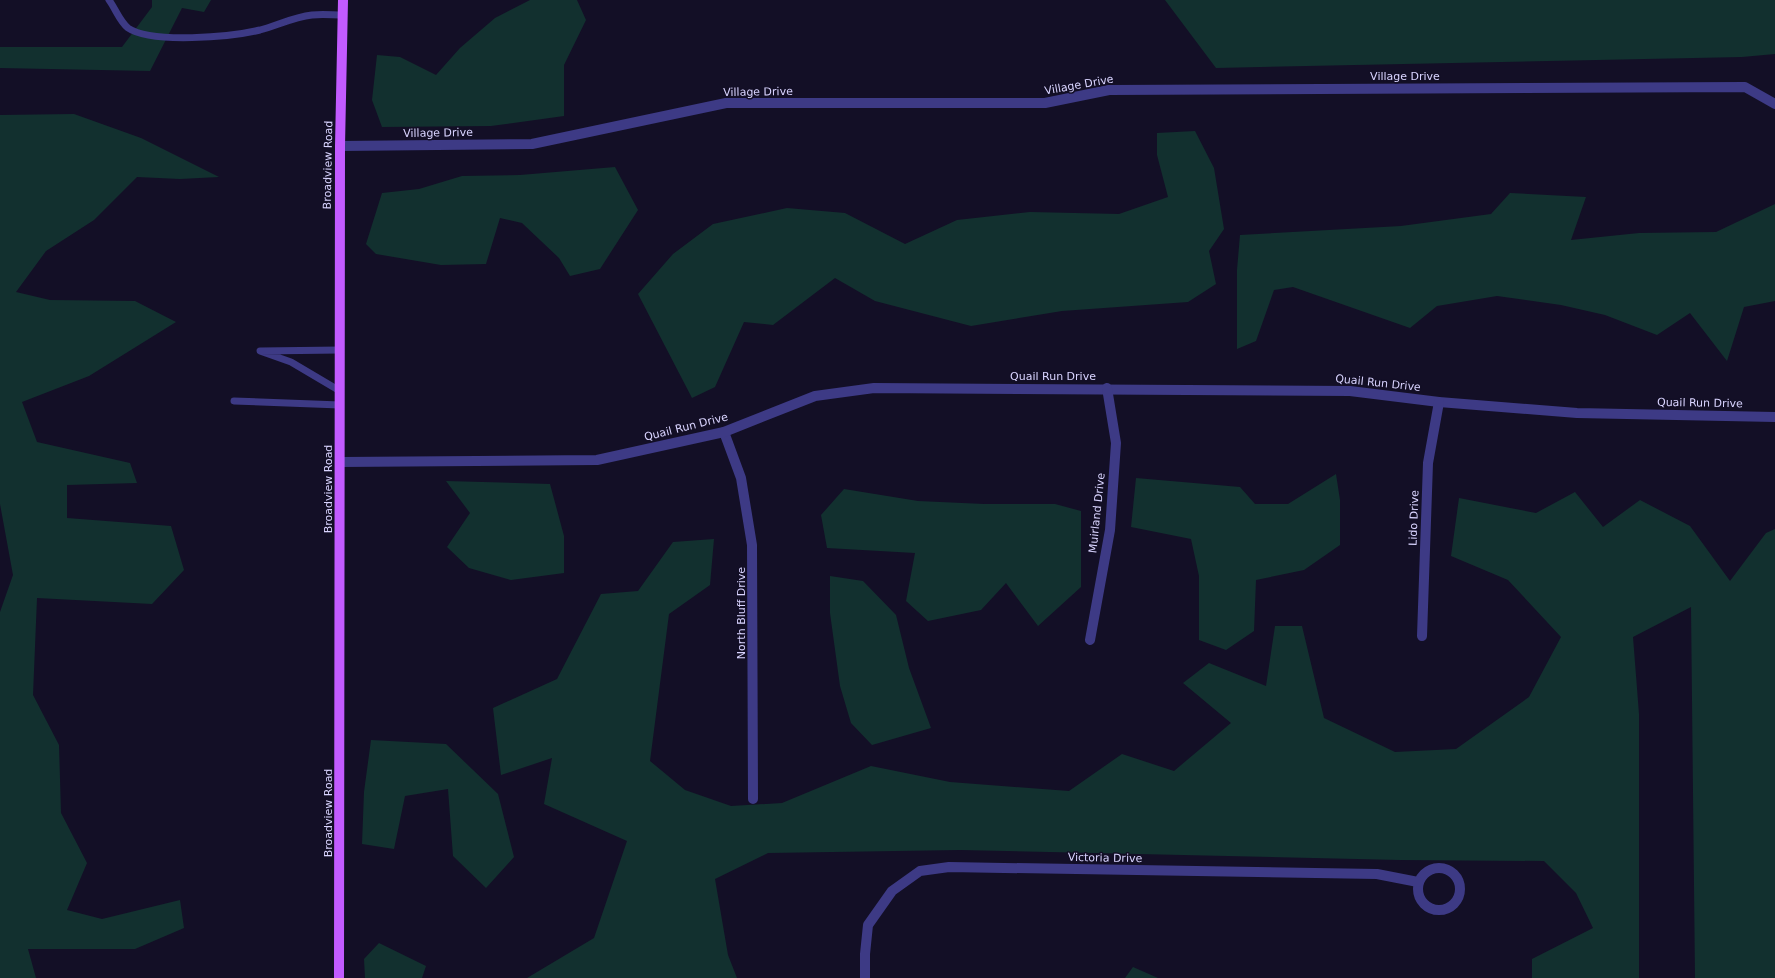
<svg xmlns="http://www.w3.org/2000/svg" width="1775" height="978" viewBox="0 0 1775 978" font-family="'DejaVu Sans',sans-serif">
<style>
.green{fill:#12302f}
.lines{fill:none;stroke-linecap:round;stroke-linejoin:round}
.lane{stroke:#3d3a85;stroke-width:7}
.street{stroke:#3d3a85;stroke-width:10}
.primary{stroke:#c25bff;stroke-width:10}
.labels{text-anchor:middle;dominant-baseline:central;stroke-width:3;stroke-linejoin:round;paint-order:stroke}
.street-label{font-size:11px;fill:#d9d4ff;stroke:#130f26}
</style>
<rect width="100%" height="100%" fill="#130f26"/>
<g class="green">
<path d="M152,0H211L204,12L182,8L150,71L0,68V47H122L152,7Z"/>
<path d="M530,0H577L586,20L564,65V116L491,126L382,127L372,100L377,55L400,57L436,75L460,48L495,18Z"/>
<path d="M1165,0H1775V54L1742,57L1216,68Z"/>
<path d="M74,114L141,138L219,177L180,179L137,177L94,220L46,251L16,292L50,300L135,301L176,322L89,376L22,402L37,442L130,463L137,483L67,485V518L171,526L184,570L152,604L37,598L33,695L59,745L61,813L87,863L67,910L102,919L180,900L184,928L135,949H28L36,978H0V612L13,575L0,504V115Z"/>
<path d="M1195,131L1214,168L1224,229L1209,251L1216,284L1188,302L1062,311L971,326L875,301L835,278L773,325L744,322L715,387L692,398L638,294L673,254L713,224L787,208L845,213L905,244L957,220L1030,212L1119,214L1168,197L1157,155V133Z"/>
<path d="M615,167L638,210L600,269L570,276L559,258L522,223L500,218L486,264L441,265L376,254L366,244L382,193L419,189L462,176L520,175Z"/>
<path d="M1510,193L1586,197L1571,240L1639,233L1716,232L1775,204V301L1744,307L1727,361L1690,313L1657,335L1605,315L1561,305L1497,296L1437,306L1410,328L1293,287L1274,290L1256,341L1237,349V270L1240,235L1401,226L1491,214Z"/>
<path d="M1336,474L1340,500V545L1304,570L1256,580L1254,631L1226,650L1199,640V576L1191,539L1131,527L1136,478L1240,487L1255,504H1288Z"/>
<path d="M446,481L550,484L564,536V573L511,580L469,568L447,547L470,513Z"/>
<path d="M844,489L918,501L984,504H1055L1081,511V587L1038,626L1006,583L981,610L928,621L906,601L915,553L827,548L821,515Z"/>
<path d="M1575,492L1603,527L1640,500L1690,526L1730,581L1766,533L1775,529V978H1695L1691,607L1633,637L1639,714V978H1532V959L1593,928L1576,893L1544,861L1400,860L960,850L768,853L715,879L728,955L737,978H527L594,938L627,841L544,804L552,758L501,775L493,708L557,679L601,594L638,591L673,542L714,539L710,585L669,614L650,761L685,790L731,806L782,803L871,766L950,782L1069,791L1122,754L1174,771L1231,723L1183,683L1209,663L1266,686L1275,626H1302L1324,718L1395,752L1456,749L1529,697L1561,637L1508,580L1451,556L1459,498L1536,513Z"/>
<path d="M830,576L863,581L896,615L909,668L931,728L872,745L851,723L840,686L830,613Z"/>
<path d="M371,740L446,744L498,794L514,857L486,888L453,856L448,789L405,796L394,849L362,844L364,792Z"/>
<path d="M379,943L426,966L422,978H365L364,959Z"/>
<path d="M1133,967L1158,978H1125Z"/>
</g>
<g class="lines">
<g class="lane">
<path d="M109,0C115,8 120,22 128,28C151,44 232,37 260,30C278,25 294,17 312,15C322,14 333,15 343,15"/>
<path d="M340,350L260,351L291,362L340,391"/>
<path d="M234,401L340,405"/>
</g>
<g class="street">
<path d="M340,146L532,144L726,103H1045L1109,90L1745,87L1775,104"/>
<path d="M724,432L741,478L752,545L753,799"/>
<path d="M341,462L597,460L724,432L815,396L874,388L1350,391L1439,402L1577,413L1775,417"/>
<path d="M1422,636L1428,463L1439,402"/>
<path d="M1090,640L1110,530L1116,443L1107,388"/>
<circle cx="1439" cy="889" r="21"/>
<path d="M865,978V954L868,925L892,891L920,871L949,867L1377,874L1418,882"/>
</g>
<path class="primary" d="M339,978L340,146L343,0"/>
</g>
<g class="labels">
<g class="street-label">
<text x="1405" y="76">Village Drive</text>
<text transform="translate(1079 85) rotate(-10)">Village Drive</text>
<text transform="translate(758 92) rotate(-1)">Village Drive</text>
<text transform="translate(438 133) rotate(-1)">Village Drive</text>
<text transform="translate(328 165) rotate(-89)">Broadview Road</text>
<text x="1053" y="376">Quail Run Drive</text>
<text transform="translate(1378 383) rotate(6)">Quail Run Drive</text>
<text transform="translate(1700 403) rotate(1)">Quail Run Drive</text>
<text transform="translate(686 427) rotate(-14)">Quail Run Drive</text>
<text transform="translate(328 489) rotate(-90)">Broadview Road</text>
<text transform="translate(1097 513) rotate(-84)">Muirland Drive</text>
<text transform="translate(1414 518) rotate(-88)">Lido Drive</text>
<text transform="translate(741 613) rotate(-90)">North Bluff Drive</text>
<text transform="translate(328 813) rotate(-90)">Broadview Road</text>
<text transform="translate(1105 858) rotate(1)">Victoria Drive</text>
</g>
</g>
</svg>
